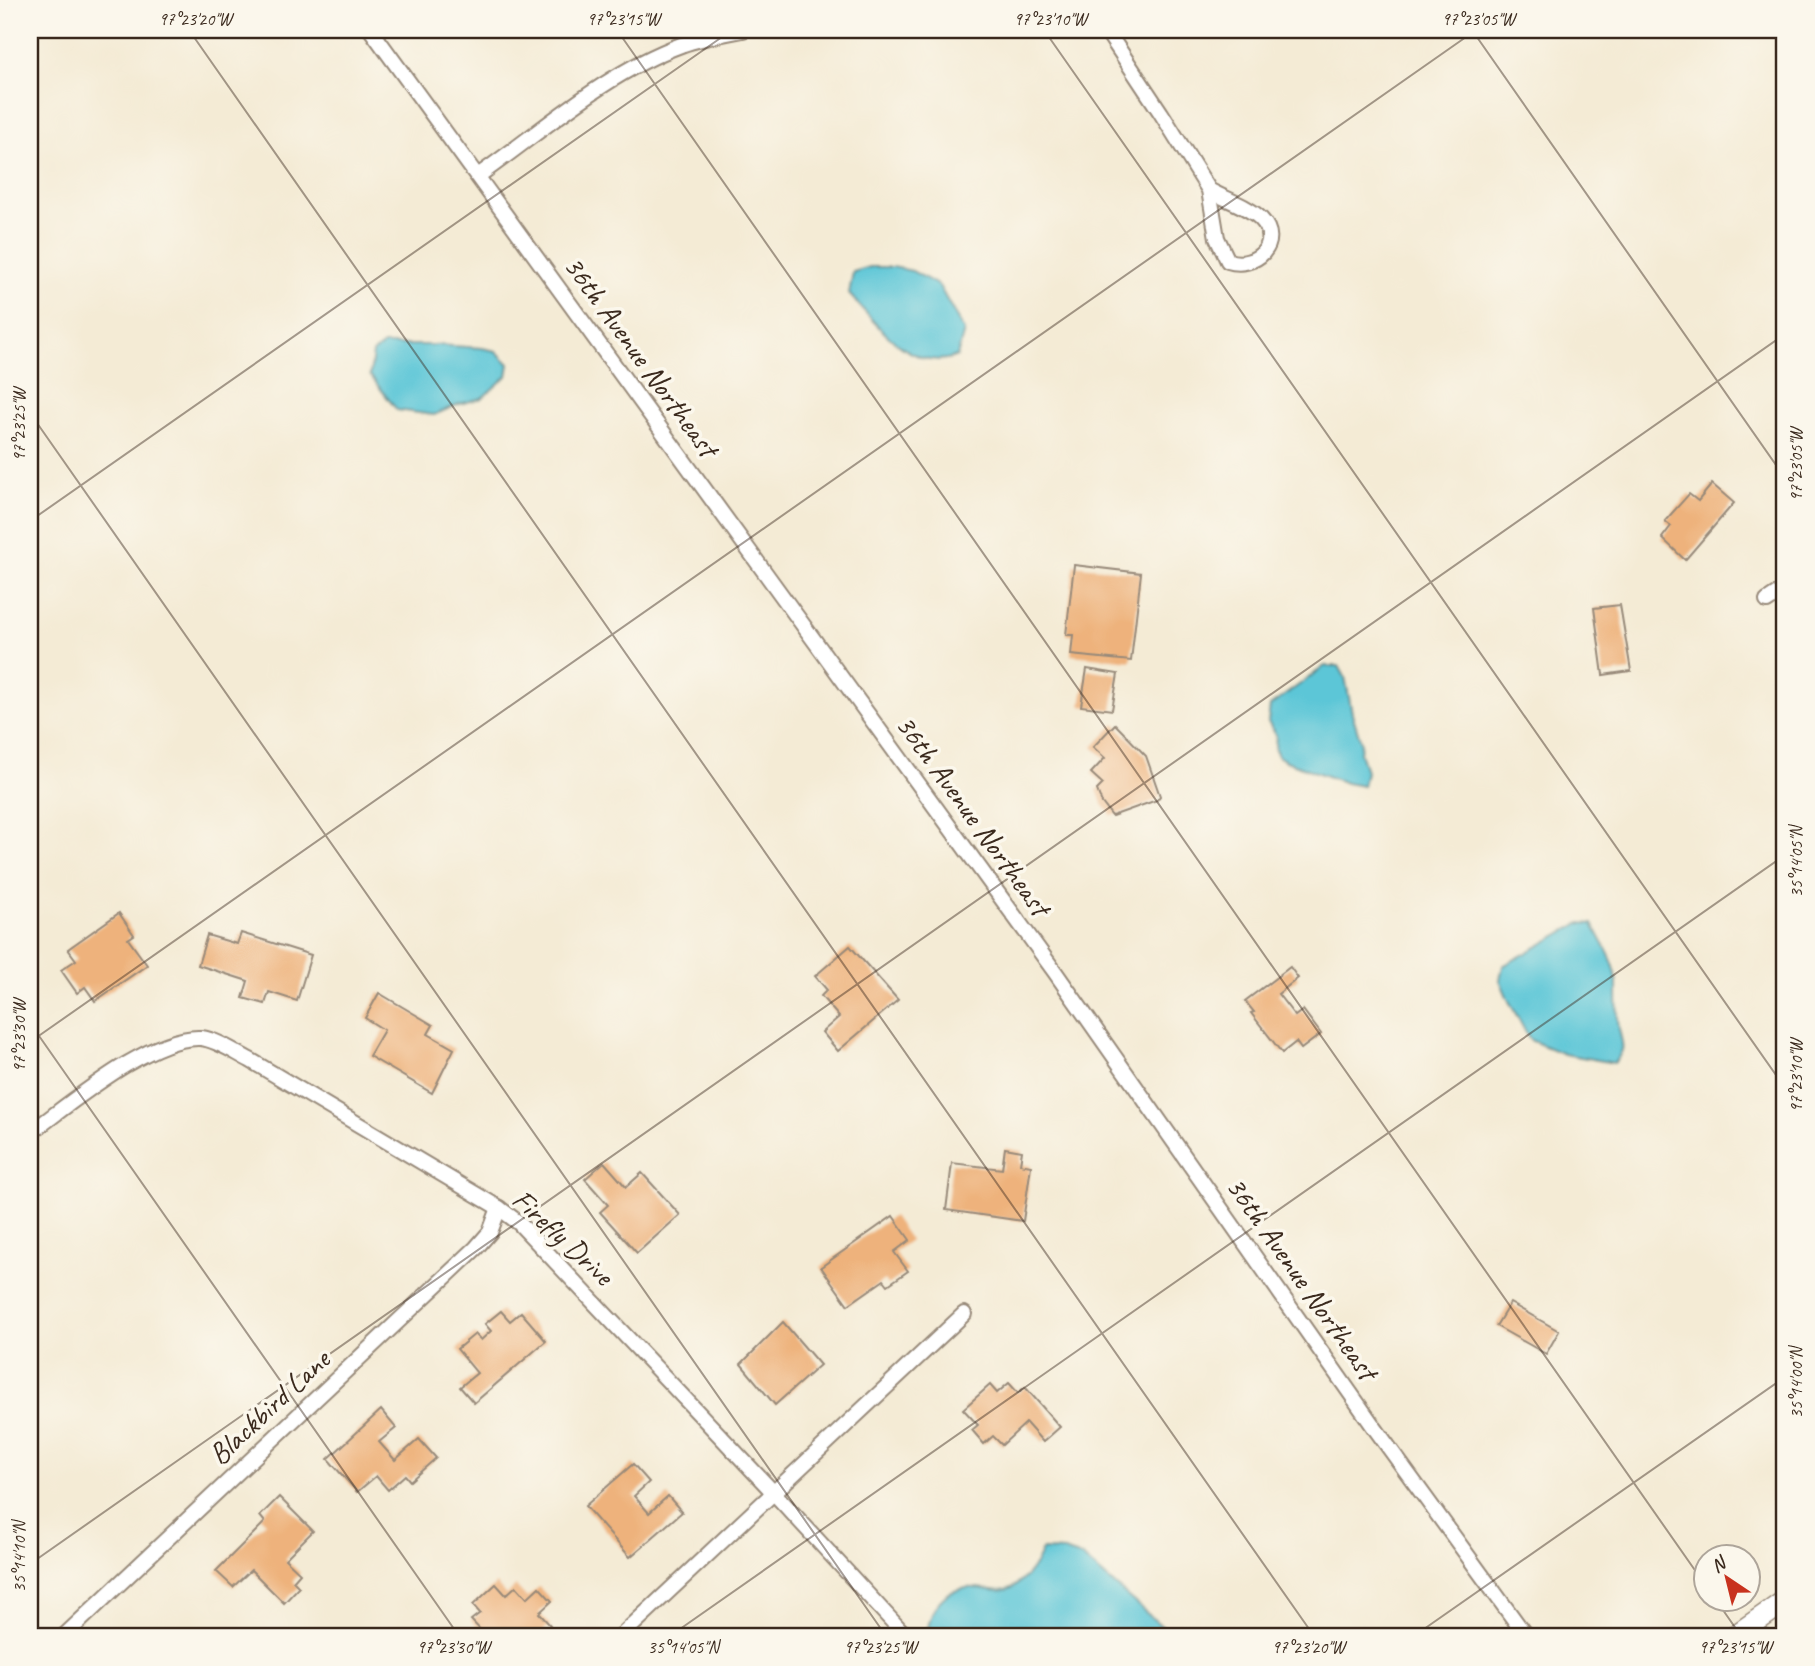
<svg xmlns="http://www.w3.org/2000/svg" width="1815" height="1666" viewBox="0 0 1815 1666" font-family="Caveat,sans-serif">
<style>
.water{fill:#5cc6d7;stroke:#4c787a;stroke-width:2}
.building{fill:#eeb27b}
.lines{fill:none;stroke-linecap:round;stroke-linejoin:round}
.street-casing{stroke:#988a7a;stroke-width:18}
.secondary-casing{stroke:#988a7a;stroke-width:24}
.street{stroke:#fff;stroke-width:14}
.secondary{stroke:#fff;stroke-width:21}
.ticks{fill:none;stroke:#3b2a1e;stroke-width:2;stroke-opacity:0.45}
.labels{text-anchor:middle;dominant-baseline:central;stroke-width:7;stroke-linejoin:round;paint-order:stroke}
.street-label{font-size:30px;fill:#3b2a1e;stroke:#fbf7ec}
.neatline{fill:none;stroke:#3b2a1e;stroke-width:2.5}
.ticks-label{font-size:18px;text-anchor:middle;fill:#3b2a1e}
</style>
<rect width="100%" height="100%" fill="#fbf7ec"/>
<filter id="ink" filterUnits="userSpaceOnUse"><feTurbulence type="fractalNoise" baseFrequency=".0143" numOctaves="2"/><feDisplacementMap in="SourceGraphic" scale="14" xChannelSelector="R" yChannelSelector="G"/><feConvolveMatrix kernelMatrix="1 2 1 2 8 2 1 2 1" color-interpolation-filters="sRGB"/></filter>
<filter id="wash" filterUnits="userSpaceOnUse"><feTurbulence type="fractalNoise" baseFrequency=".00686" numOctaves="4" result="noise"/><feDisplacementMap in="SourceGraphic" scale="28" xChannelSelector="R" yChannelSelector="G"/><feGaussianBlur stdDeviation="1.57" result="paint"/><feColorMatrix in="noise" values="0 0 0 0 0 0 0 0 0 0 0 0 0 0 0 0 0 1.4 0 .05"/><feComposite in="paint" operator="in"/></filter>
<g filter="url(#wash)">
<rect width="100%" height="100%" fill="#f4ebd5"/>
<g class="water">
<path d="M870,267H893L912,271L939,286L964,331L957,356C911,374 876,323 849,294L853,272Z"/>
<path d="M384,345H438L482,348L496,351L509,364L507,376L482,398L459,404L434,415L397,410L370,375L373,353Z"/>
<path d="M1325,666H1339L1345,677L1352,713L1361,742L1360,753L1366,771L1363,786L1346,783L1286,761L1278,756L1275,749L1276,735L1268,722L1270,706Z"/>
<path d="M1580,923L1593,924C1602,942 1617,964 1617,984C1617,999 1617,1014 1619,1029C1622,1046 1627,1047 1614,1063L1564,1054L1530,1040L1508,999L1500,980L1503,966Z"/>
<path d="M1042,1550L1064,1551L1082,1557L1173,1636H929L927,1633C931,1609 940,1591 967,1588C980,1586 994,1593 1006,1590C1021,1587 1037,1564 1042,1550Z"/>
</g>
<g id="blocks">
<g class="building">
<path d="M1712,484L1734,503L1685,560L1662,538L1671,526L1665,521L1689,494L1698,501Z"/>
<path d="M1074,565L1141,573L1131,661L1071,655L1073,635H1066Z"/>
<path d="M1620,605L1631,671L1603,675L1594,608Z"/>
<path d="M1087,669L1118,674L1112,710L1081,706Z"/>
<path d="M1115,724L1146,756L1160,796L1157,800L1112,816L1102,803L1097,790L1103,784L1091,773L1105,758L1093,747Z"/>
<path d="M119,913L134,935L128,939L147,965L95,1001L85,987L77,993L61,970L76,960L68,949Z"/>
<path d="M241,933L311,955L297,1001L269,992L265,1004L243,998L248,981L198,965L207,935L237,944Z"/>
<path d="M850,946L898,1000L838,1051L822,1032L839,1017L821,996L827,990L815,976Z"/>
<path d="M1290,967L1298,978L1278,994L1295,1016L1303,1010L1321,1034L1301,1049L1296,1042L1282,1053L1251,1013L1254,1012L1245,1001Z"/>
<path d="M379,993L433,1025L428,1034L454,1049L432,1093L369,1056L384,1030L365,1018Z"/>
<path d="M1005,1148L1022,1151L1020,1164L1031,1166L1023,1221L946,1210L952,1163L1002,1169Z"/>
<path d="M604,1162L626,1187L642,1173L680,1215L637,1253L600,1212L608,1205L585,1179Z"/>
<path d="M893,1216L910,1240L894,1252L908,1271L888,1285L884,1280L848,1305L821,1267Z"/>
<path d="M1510,1303L1559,1331L1546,1354L1496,1326Z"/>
<path d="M501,1311L510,1321L521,1312L546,1341L474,1403L460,1387L477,1373L457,1349L475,1334L481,1340L491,1331L485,1324Z"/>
<path d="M783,1322L820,1365L775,1405L741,1364Z"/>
<path d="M1009,1383L1018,1393L1025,1387L1060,1427L1043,1442L1026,1423L1002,1445L993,1436L984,1444L972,1430L978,1425L963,1409L990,1385L997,1393Z"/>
<path d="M381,1410L396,1428L379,1442L395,1460L419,1439L436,1458L410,1481L405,1475L388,1490L376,1476L357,1492L328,1459Z"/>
<path d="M633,1464L649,1482L634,1496L649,1513L668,1496L682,1512L630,1557L585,1506Z"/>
<path d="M279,1497L313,1531L285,1559L300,1573L293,1581L299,1587L284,1603L251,1570L233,1587L216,1571L265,1522L260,1516Z"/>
<path d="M496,1584L506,1595L516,1586L527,1598L539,1587L552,1601L539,1613L550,1625L538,1636H530L525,1631L519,1636H486L471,1620L480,1613L473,1605Z"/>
</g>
</g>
</g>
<g filter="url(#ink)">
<use href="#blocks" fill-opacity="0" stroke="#988a7a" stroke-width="2"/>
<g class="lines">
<defs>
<g id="street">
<path d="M371,30L1055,972L1374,1427L1526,1636"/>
<path d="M1106,30L1161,113L1209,190L1217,238L1228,261C1255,270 1284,243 1261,219C1250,207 1224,199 1209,190"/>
<path d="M478,176C542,131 607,72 681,45C701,38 723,34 743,30"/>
<path d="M1767,601L1785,589"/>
<path d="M30,1133C70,1104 151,1035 201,1038C218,1040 236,1053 250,1060L499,1208L519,1223L774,1493L906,1636"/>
<path d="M64,1636L476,1248L490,1232L499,1208"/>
<path d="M621,1636L964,1314"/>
</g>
<path id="secondary" d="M1735,1636L1785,1601"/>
</defs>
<use href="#street" class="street-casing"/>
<use href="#secondary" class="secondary-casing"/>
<use href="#street" class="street"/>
<use href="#secondary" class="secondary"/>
</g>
</g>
<path class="ticks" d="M189,30L1314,1636M617,30L1706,1586M1044,30L1785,1088M1472,30L1785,478M30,413L886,1636M30,521L732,30M30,1023L459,1636M30,1042L1476,30M30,1564L1785,334M1716,1600L1741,1636M30,1634L31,1636M670,1636L1785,855M1414,1636L1785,1377"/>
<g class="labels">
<g class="street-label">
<text transform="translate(641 356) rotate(54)">36th Avenue Northeast</text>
<text transform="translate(973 815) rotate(54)">36th Avenue Northeast</text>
<text transform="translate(563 1237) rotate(43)">Firefly Drive</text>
<text transform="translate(1302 1278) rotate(55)">36th Avenue Northeast</text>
<text transform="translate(269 1407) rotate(-43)">Blackbird Lane</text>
</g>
</g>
<rect width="1815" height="1666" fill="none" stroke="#fbf7ec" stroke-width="77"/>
<g transform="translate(1727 1578) rotate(325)"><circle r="33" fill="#fbf7ec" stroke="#aea59a" stroke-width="2"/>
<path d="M0-5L12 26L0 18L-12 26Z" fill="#c8321e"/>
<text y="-10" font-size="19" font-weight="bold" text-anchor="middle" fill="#3b2a1e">N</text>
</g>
<rect x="38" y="38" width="1738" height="1590" class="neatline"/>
<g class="ticks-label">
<text x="195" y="25">97°23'20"W</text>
<text x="623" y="25">97°23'15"W</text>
<text x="1050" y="25">97°23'10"W</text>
<text x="1478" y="25">97°23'05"W</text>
<text transform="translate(19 425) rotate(-90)" y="6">97°23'25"W</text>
<text transform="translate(1796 465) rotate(-90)" y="6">97°23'05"W</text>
<text transform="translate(1796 862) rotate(-90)" y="6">35°14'05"N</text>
<text transform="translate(19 1036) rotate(-90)" y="6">97°23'30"W</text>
<text transform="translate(1796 1076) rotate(-90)" y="6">97°23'10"W</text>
<text transform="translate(1796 1383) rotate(-90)" y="6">35°14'00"N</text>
<text transform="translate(19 1557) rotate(-90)" y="6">35°14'10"N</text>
<text x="453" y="1653">97°23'30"W</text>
<text x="683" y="1653">35°14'05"N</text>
<text x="880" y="1653">97°23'25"W</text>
<text x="1308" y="1653">97°23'20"W</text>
<text x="1735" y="1653">97°23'15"W</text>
</g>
</svg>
